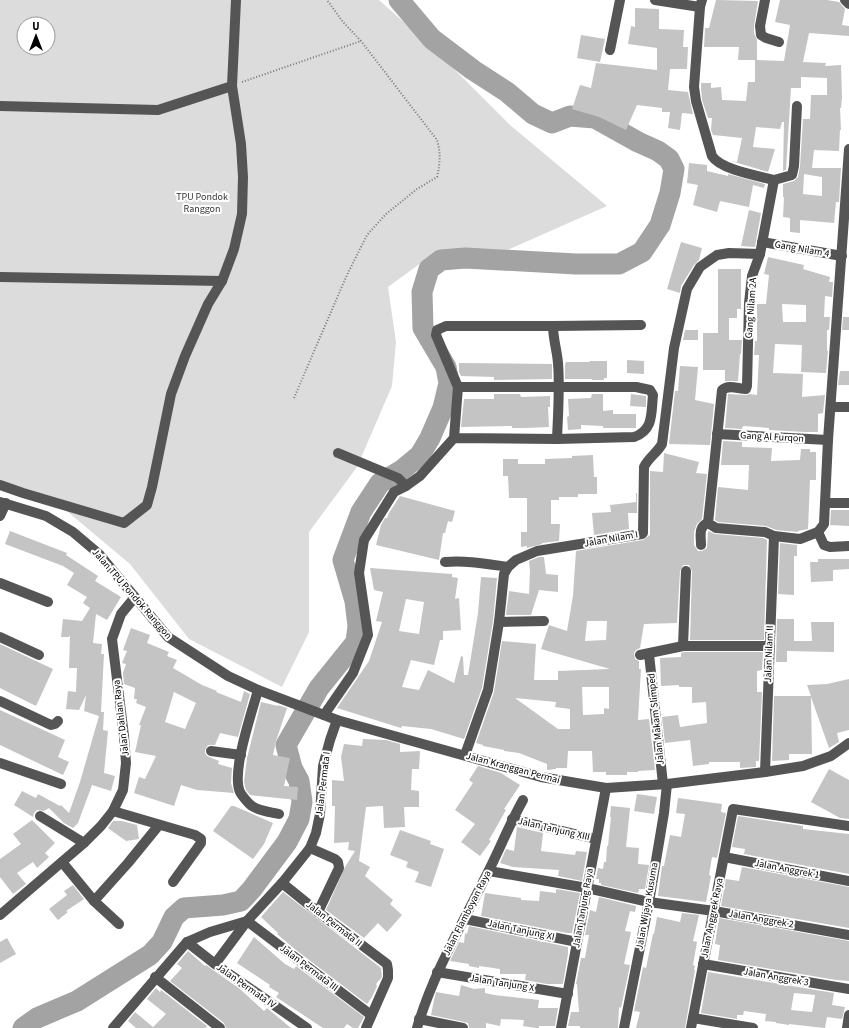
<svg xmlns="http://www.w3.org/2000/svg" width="849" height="1028" viewBox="0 0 849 1028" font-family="'Source Sans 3',sans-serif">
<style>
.green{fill:#dcdcdc;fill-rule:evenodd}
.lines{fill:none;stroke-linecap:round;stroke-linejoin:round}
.river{stroke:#a3a3a3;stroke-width:21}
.building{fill:#c4c4c4;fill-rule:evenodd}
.path{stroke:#777;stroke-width:2;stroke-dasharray:1 2;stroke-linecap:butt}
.minor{stroke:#555;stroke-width:10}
.labels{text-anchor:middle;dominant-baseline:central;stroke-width:4;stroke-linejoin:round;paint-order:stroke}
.park-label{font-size:10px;fill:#333;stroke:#fff}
.street-label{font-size:10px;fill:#000;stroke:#fff}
</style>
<rect width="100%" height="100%" fill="#fff"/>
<path class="green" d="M0,0H379L434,49L510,125L607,206L503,252H436L388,287L396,342L392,386L357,467L309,532V632L282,687L189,639L130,564L56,502L0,481ZM24,24H48V48H24Z"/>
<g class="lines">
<path class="river" d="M23,1028L37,1018L77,1001L150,955L162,942L174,917L184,908L223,905L241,901L252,889L287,842L299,819L302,802L299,781L292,768L286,745L319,688L356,642L358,626L355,601L343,560L361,512L380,483L402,470L420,455L430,438L443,408L449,383L446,367L423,328L422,292L429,269L441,260L465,258L576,264H619L642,252L660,225L670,193L674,169L669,159L658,151L638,142L595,118L570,116L552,123L533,114L507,92L473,70L432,39L399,0"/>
</g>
<g class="building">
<path d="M716,0L758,1L754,26V33L757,40V60H738L739,47H704L705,28H709Z"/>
<path d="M780,0H827L839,2L845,9L842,25L849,26V36L809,33L803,62L826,63L825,66L841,65L842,97L841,108H840L841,130H840L839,151L814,150L812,168H841L839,202H836L834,223L800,220V233L790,232V218L783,217L784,197H783V184L794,181L798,177L800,166L803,119H810L811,95H827V78L801,77V88H791L786,170L783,171L784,122H782L780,129L756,127L753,147L775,149L768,172L731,161L737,162L742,138L713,135L711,130L712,118H708L702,100L701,87V83H711V88L721,87L722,100L746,101L748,82H755V60L784,61L790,25L775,22ZM804,174L822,177V196L803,194Z"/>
<path d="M635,8L659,9V29L684,30L683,47H688L687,69H670L668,90L688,92L693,114L682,113L680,130L668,128L670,112H662V108L637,105L626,130L599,117L572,109L580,85L591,88L596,63L657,70V48L628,44L631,26L635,27Z"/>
<path d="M581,35L605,39L600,62L577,58Z"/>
<path d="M689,163L707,165V171L728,176V174L765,184L764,188L753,185L749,207L720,201L717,212L693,205L698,185L687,183Z"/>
<path d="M749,210L761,213L755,247L741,246Z"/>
<path d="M681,242L702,248L699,260L694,265L681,286L680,293L667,289Z"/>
<path d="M768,257L804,265L803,269L830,277L829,282H833L832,297L825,296L824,317H830L829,330H827V351H828L826,373L801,372L802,345L775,344L773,373L803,374L802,397L825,395L823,413L818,414V432H805L769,430V428L743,426L742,429L725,428L728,394L746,395L750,394L757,395L759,355H754L755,341H757V304H766L769,275L764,274ZM782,304L806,305V322H783Z"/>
<path d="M718,269H741V309H737V318H729V340H742L741,354H740L738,381H725V370H703V333H718Z"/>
<path d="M843,317H849V330H842Z"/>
<path d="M685,330H698V340H683Z"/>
<path d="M627,360L644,361V374L627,373Z"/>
<path d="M590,361H607V378H604V380H592V379H565V364L566,362H590Z"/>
<path d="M459,363L552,364V379L494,380V377L461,376L459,372Z"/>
<path d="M680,366L698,367L695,400L714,404L710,445L669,444L675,391H678Z"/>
<path d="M840,371H849V385H838Z"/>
<path d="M494,394H520L521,397L550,396V407H548L549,427L524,428H512V426L461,427L464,399H494Z"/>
<path d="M592,394H603V411L613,410V414H636V428H603V426L581,425V429L568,430L567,417L569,416L568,399L591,398Z"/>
<path d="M631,394L646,396V407L630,406Z"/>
<path d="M723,441L742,442V447L772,448L771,461L800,460L801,449H810V452H816V480H810L808,529L798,531V532L776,530L766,526L718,522L715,520L718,487L748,490L749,465H721Z"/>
<path d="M664,453L699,462L696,473L707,474L702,519L697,524L694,532V545L698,551H702L707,548L708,531L715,534L763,538L767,540L764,640H690L692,571L689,565H683L680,571L677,623L644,624L640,648L636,650L634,653L635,659L639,661V669H641L638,720L649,719L655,770L638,771V772H627V775H606V772H593L592,751H568L567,768H556V769L547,770V764L519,753L504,751V750L483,746V745L476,743L494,692L502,641L536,644L534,680H558V671L610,669L541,649L549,625L567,631L573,596L576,551L643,540L650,535V471L663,472ZM587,621H607L606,640L585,641ZM582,687H609V709L604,708V714L583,715ZM515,698L556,702L555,707L570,709V729H558Z"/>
<path d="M593,455L594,477H597V494H578V497H559V500H551V524H560L559,541L542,543V544L527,548V546L521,547V532H527V498H509L508,476H503V459H518V464H545V459L572,458V456Z"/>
<path d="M636,493H637V513H628L629,529L594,535L592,513L611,512L610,505L636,502Z"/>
<path d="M400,496L455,511L452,522L448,521L445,533H443L439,560L376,545L381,525L385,518H387L389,513Z"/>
<path d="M831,510H849V526L830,525Z"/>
<path d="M10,531L67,553L66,555L98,576L95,581L121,597L107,620L96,614L93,643L102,644L101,654H104L101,712H104L103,730L108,731L104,773L115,776L111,791L92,785L78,823L73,828L64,823L49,808L44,811L37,810L34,813L33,817L14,805L22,791L36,798L38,794L60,806L61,805L69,813L80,782L99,716L84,711L86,695L79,710L66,709L68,691L76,692L77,668H69L70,635L69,637H61L63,619L82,621L90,608L83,603L87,597L67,585L74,573L63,566L5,544Z"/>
<path d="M780,543L797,545V556H794V595L778,594Z"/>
<path d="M539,557H544L546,574L558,575V592L539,590L531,615H506L509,591L529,594L530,571L529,561Z"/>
<path d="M818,559H849V569L833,570V581L811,582L810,562H818Z"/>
<path d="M370,568L452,574V577L458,578L455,599L459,598L461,630L443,631V640H440L434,665L411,660L402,687L419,690L428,670L454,683L461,656L463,657L464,675H468L478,613L481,577L497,578L493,621L482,688L464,739L431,729L402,726L401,728L337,708L369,661L382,622L376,621L383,592L374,590ZM406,599L424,602L419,634L399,631Z"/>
<path d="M777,619H794V641H812L811,622H834V652L787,651V662H776Z"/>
<path d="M131,628L150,635L147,643L169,652L167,656L177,660L173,668L202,685L217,691L216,692L241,702L244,691L250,694L238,737L220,733L215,745H208L205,750V753L207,756L219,761L218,764L232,768L231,783L234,793L197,790L181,785L174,806L134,793L139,777L145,779L156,756L135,752L141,725H139L146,707L136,703L137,699H134L135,688L124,684L123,673L126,664L122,663L127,651L123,650ZM174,692L196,703L185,729L165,722Z"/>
<path d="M0,644L53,669L36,706L0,688Z"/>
<path d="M684,652H763L762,670L757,671V692H762L759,761H756V767L740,768V762H709V764L693,766L690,740L665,743L662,717L678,715L680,727L707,723L706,702L692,703V687H679V685L661,686L660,658L681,657V653Z"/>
<path d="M849,679V730L837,733L839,742L829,748L811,697L812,754H789V760L772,761L774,696H811L807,685L827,684Z"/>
<path d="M261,702L278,706V705L287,708L276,741L273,755L290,758L284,786L298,787L297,800L250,795L246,790L244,782L247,758Z"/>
<path d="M0,710L65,740L58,757L69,762L63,775L0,745Z"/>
<path d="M363,739L386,740L400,744V752L420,751L419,769H412L411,790L419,791V807H404L405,827L384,828L383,806L366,807L359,861L370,867L365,876L393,900L390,904L402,915L387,932L378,923L364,938L326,910L345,867L355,851L348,850L349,842L334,843L335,806H332V780L344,781L341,757L344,744L362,746Z"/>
<path d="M478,766L501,773L520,785L504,809L506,810L489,840L491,841L480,856L461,842L475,824L455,810L473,783L469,780Z"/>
<path d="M829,769L849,780V819L840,818L811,802Z"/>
<path d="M637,794L657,797L654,814L634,811Z"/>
<path d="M678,798L722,804L721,812L726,813L717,858L712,857L709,875L711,876L706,902L658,896L662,866H664L670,835L681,837L685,814L676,813Z"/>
<path d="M231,806H234L273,823L264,844L253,859L213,831Z"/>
<path d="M611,806L630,808L626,847L639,848L638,864L649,865L645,889H639L638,893L601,885V883H599V879H596L598,868L603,869L604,862H606L607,846H608L611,817H610Z"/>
<path d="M738,816L803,826V829L849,834V874L744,854L745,849L732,847Z"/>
<path d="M32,820L55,843L45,853L49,857L37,868L33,862L17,873L26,884L13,894L0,877V859L21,844L13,834Z"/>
<path d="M113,821H122L137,825L139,839L126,841L108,828Z"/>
<path d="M517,827L543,833L541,851L575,855L576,851L587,852L582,881L558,876L559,870L513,867L500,863L506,849L514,851Z"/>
<path d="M400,830L431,841L430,844L444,849L431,887L415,882L419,872L406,867L408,862L390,855Z"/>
<path d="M742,867L849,887V928L721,906L726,879L739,881Z"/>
<path d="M73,885L84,899L66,911L68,912L58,920L49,909L67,895L64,891Z"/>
<path d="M556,889L580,893L572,933H567L481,916L485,893L521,898V900L539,901L540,891L556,893Z"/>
<path d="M283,892L381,968L382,977L376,984L377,986L372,997L367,1004L296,950L277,934L278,933L261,917Z"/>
<path d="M599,897L636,906L635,912L630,911L625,931L631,932L624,964L630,965L621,1008L619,1007L618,1028H580V1026H568L571,1012H579L577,984H576L581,958H585L589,935H585L590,910L596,912Z"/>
<path d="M682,913L699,915L693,941L697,942L693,965L695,966L694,970H695L685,1028H636L640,1012L634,1011L643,967L646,968L653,934H654L657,917L680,922Z"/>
<path d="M719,918L849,941V981L836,980L718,960L720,945L715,944Z"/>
<path d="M469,926L568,947V954L563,984H547L525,980L526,974H500V969L479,966V968L469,966V964L450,961L459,942L464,943L465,933L467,934Z"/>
<path d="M254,937L285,964L294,969L296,966L364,1017L358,1028H353L347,1024L344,1028H323L276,997L279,993L269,987L270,985L237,963Z"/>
<path d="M7,938L16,954L0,963V942Z"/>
<path d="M188,951L205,966L206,965L240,989L264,1011L267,1008L291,1028H226L224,1023L170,981L182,968L177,964Z"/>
<path d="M708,972L834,993L832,1005L845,1007L842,1019L827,1017L825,1028H824L789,1024V1025L776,1023V1022L765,1021L766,1014L744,1011L743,1015H737V1019L701,1013ZM794,993L815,995L812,1012L791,1010Z"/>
<path d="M461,985L474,989L485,988V993L494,995L539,1000L538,1008H558L555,1026H539V1028H536L523,1026L524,1020L501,1019L500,1026L486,1023V1028H469L468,1023L464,1022L431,1015L434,1000L436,992L459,996Z"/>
<path d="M156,988L160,992L161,990L207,1026L206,1028H136L128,1021L135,1012L153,1027L166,1014L147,999Z"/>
</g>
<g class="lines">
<g class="path">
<path d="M242,82L361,41L343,22L327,0"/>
<path d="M294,398L346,277L367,235L386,214L417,189L437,177C440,164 441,153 437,140L361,41"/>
</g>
<g class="minor">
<path d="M655,0L700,7"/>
<path d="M702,0L700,7L694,87L696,101L712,156C721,170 759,176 774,180L760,254L752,276L749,303L747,386L746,389C738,389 729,384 722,390L708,523L716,528L765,532L774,536L800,539L818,532L824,524L828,440L849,149"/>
<path d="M765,0L760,26L761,35L766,38L779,42"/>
<path d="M845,0L849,4"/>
<path d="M610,50L620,0"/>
<path d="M0,106L158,110L232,86"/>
<path d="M774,180L792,175L794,166L797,106"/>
<path d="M762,242L842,256"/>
<path d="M0,277L222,281"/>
<path d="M553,326L641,325"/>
<path d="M458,387L436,335L437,330L446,326H553C553,339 557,350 558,363C560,388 558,414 557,439"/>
<path d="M831,407H849"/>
<path d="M717,434L828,440"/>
<path d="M338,453L398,478L406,486"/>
<path d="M0,485L23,493L124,523L147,505L152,487L171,394L185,356L208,304L222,281L234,249L242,214L243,177L241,144L232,86L236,0"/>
<path d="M0,502L46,516L73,532L99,554L168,637L228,676L258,690L337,720L541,777L606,788L667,784L765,772L803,766L831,756L849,743"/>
<path d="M825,503H849"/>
<path d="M0,516L6,503"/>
<path d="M818,532L824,545L830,547L849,546"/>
<path d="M701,545C701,537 698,526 708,523"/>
<path d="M445,562C466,560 487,564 508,567"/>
<path d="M0,583L48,602"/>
<path d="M499,622L544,621"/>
<path d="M0,637L39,655"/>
<path d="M683,646L686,571"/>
<path d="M649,654L663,784"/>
<path d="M640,655L683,646H770"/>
<path d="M258,690C252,712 231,772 240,792C242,796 249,804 252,806C259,811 271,812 279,814"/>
<path d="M0,701L51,725L55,724L58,721"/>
<path d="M324,715L353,673L368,635L359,573L364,540L394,492L406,486L420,476L454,438L557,439L634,437C654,430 651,413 653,395L650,390L636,387H458L454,438"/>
<path d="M211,751L241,755"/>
<path d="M465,755L488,690L499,622L504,574L508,567L516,560L537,551L642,534L643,533L644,467C648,458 657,453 662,444L674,348L687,289L700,267L717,255L729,253L760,254"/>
<path d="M0,763L61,784"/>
<path d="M765,772L774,536"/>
<path d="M113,811L195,835L201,839V843L173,882"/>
<path d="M40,816L84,843"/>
<path d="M512,819L596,839"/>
<path d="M310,848L335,859L338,862L339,868L318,912"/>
<path d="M724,857L849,881"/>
<path d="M62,862L94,901L119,924"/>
<path d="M489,871L587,888L649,902L714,911L849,935"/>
<path d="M282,883L318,912L387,964L388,970V978L366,1028"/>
<path d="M94,901L128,863L159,825"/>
<path d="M0,915L84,843L101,826L113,811L123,790L126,763L124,736L112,639L121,614L135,597"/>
<path d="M465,919L577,942"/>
<path d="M187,942L215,964L307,1028"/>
<path d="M215,964L247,921L371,1015"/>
<path d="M703,964L849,989"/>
<path d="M437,972L568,994"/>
<path d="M155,977L220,1028"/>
<path d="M693,1018L753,1028"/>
<path d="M419,1019L463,1028"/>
<path d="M113,1028L187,942L210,932L247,921L282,883L310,848L316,833L320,814L323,766L330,740L337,720"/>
<path d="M417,1028C433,974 461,926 486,876C499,851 509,825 523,800"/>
<path d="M561,1028L606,788"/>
<path d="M624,1028L649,902L664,813L667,784"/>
<path d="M691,1028L733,809L849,826"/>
<path d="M847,1028L849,1015"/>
</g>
</g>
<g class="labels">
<g class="park-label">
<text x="202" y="197">TPU Pondok<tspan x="202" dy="12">Ranggon</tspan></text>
</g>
<g class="street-label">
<text transform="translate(802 249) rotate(10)">Gang Nilam 4</text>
<text transform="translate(751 308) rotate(-86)">Gang Nilam 2A</text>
<text transform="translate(772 437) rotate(3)">Gang Al Furqon</text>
<text transform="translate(611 539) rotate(-10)">Jalan Nilam I</text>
<text transform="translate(132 594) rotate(49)">Jalan TPU Pondok Ranggon</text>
<text transform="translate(769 654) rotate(-88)">Jalan Nilam II</text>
<text transform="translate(121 718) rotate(-97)">Jalan Dahlan Raya</text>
<text transform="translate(656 719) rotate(-96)">Jalan Makam Slimped</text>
<text transform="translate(513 768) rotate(15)">Jalan Kranggan Permai</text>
<text transform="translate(323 784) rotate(-83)">Jalan Permata I</text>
<text transform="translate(554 829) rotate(13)">Jalan Tanjung XIII</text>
<text transform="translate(787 869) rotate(11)">Jalan Anggrek 1</text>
<text transform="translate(647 906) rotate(-80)">Jalan Wijaya Kusuma</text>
<text transform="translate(583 908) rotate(-80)">Jalan Tanjung Raya</text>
<text transform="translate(467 913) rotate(-63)">Jalan Flamboyan Raya</text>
<text transform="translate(712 918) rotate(-79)">Jalan Anggrek Raya</text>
<text transform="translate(761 919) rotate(10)">Jalan Anggrek 2</text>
<text transform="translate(334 924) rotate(38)">Jalan Permata II</text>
<text transform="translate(521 930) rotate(12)">Jalan Tanjung XI</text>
<text transform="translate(309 968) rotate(37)">Jalan Permata III</text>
<text transform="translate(776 977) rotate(10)">Jalan Anggrek 3</text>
<text transform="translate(502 983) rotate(9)">Jalan Tanjung X</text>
<text transform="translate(246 986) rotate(35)">Jalan Permata IV</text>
</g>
</g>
<g transform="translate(36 36)"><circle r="19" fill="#ffffff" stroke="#999999"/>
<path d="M0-3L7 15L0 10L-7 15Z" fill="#000000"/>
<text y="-6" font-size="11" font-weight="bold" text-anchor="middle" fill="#000000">U</text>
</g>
</svg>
